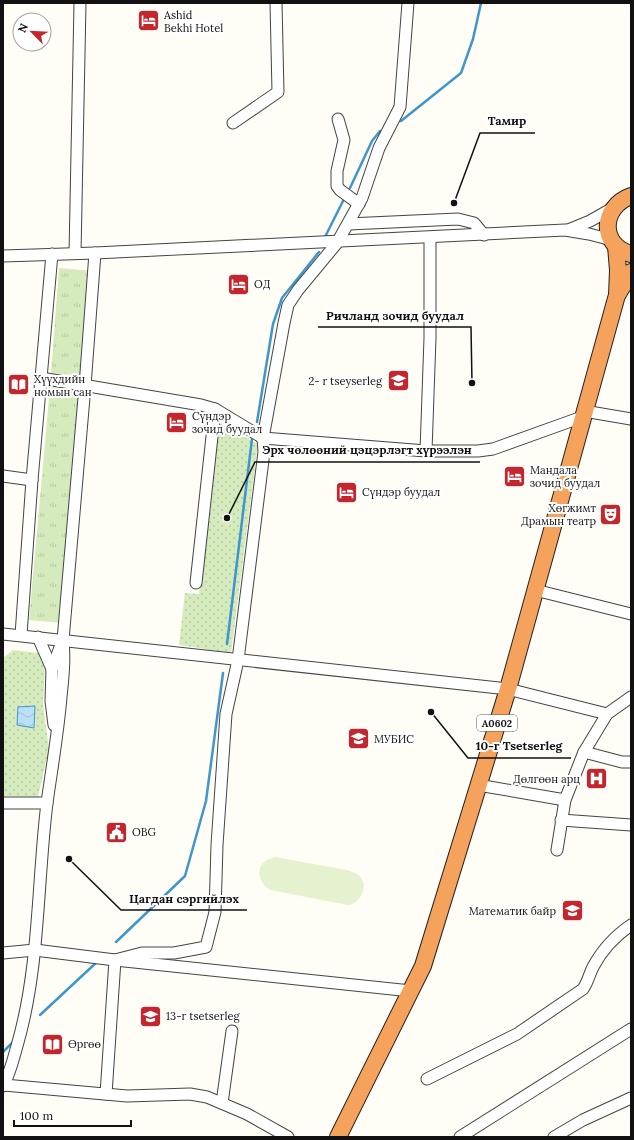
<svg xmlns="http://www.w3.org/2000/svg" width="634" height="1140" viewBox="0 0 634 1140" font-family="Lora,serif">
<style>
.grass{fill:url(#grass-tufts)}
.park{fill:url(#park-dots)}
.pitch{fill:#e6f2cf}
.water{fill:url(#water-waves);stroke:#3f96cf}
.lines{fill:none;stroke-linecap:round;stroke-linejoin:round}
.stream{stroke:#3f96cf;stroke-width:2.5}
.minor-casing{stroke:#444;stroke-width:13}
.highway-casing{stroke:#222;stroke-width:18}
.minor{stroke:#fff;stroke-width:11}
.highway{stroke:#f5a25d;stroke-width:16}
.labels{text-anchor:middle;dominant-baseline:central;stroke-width:4;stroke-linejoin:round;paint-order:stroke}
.shield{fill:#fff;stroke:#585858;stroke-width:1}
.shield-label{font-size:10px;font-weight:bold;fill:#111}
.poi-label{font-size:11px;fill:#111;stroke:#fff;text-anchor:start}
.leader{fill:none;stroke:#111;stroke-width:1.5}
.callout-dot{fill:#111;stroke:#fff;stroke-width:1.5}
.callout-label{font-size:12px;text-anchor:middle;font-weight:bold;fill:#111;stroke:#fff;stroke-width:4;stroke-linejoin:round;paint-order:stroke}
</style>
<defs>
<pattern id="grass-tufts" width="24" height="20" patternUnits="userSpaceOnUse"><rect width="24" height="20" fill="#d5ebbd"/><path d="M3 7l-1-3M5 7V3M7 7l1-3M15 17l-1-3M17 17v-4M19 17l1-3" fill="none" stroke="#b6c8a1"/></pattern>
<pattern id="park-dots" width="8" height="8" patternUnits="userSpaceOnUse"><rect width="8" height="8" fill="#d5ebbd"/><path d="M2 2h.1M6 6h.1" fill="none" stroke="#b6c8a1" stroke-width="1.8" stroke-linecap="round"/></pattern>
<pattern id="water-waves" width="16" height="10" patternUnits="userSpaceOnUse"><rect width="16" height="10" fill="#b9e0f7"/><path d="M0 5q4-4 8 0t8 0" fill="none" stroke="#9ebfd3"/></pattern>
</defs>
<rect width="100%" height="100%" fill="#fffdf5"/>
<g class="grass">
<path d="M59,268L93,271L85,376L51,373Z"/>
<path d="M50,387L84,390L62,623L29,620Z"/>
</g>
<g class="park">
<path d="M216,421L258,444L231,653L179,645L185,593L199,594Z"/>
<path d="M13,650L38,653L45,666L43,704L49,749L38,797L3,796V668L4,657Z"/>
</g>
<path class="pitch" d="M275,857L347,870C352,872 358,873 361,878C369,888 359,904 348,905L270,890C255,880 255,861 275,857Z"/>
<path class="water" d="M35,706L34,728L17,725L18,707Z"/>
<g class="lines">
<g class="stream">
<path d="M401,121L461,73L473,39L481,3"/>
<path d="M350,188L372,141L380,131"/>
<path d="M325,237L344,199"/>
<path d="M257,422L273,324L282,298L319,252"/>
<path d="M227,644L252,439"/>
<path d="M116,942L185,876L206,801L223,673"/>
<path d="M40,1015L98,961"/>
<path d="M3,1052L14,1041"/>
</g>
<defs>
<g id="minor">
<path d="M338,119L344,140L337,171V186L340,190L359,204"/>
<path d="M233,123L278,92L276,3"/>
<path d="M348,224L458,219L474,223L484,235"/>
<path d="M568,230L590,221L613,208"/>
<path d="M75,253L80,3"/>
<path d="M3,256L95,253L565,230L589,234L612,240"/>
<path d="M41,378L201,405L215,409L263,438L426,451H478L493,449L582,417"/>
<path d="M584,411L631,419"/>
<path d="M426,451L430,338V238"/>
<path d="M3,476L32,480"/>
<path d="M196,583L215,409"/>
<path d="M535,590L631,614"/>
<path d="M3,634L508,689L607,714"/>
<path d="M21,635L32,480L52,254"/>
<path d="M38,637L52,669"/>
<path d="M54,725L51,701L52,669L62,642"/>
<path d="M584,752L622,762H631"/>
<path d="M478,785L565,800"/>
<path d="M3,803H47"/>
<path d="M561,820L631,825"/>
<path d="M557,850L565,800L584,752L607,714L631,697"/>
<path d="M3,953L35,950L115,960L411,991"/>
<path d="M427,1079L517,1034L583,989C588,982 589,975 593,967C602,950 615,936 631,925"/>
<path d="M4,1085L127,1096L190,1094L207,1097L247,1114L288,1137"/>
<path d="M3,1086C10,1074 13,1060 17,1046C40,967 37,884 47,803C52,767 58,733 61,697C63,678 65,660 63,640L85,386L95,253"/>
<path d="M106,1094L115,960L142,953H174L206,947L215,912L217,845L226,714L238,660L264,452L263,438L284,323L288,305L298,290L337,243L362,198L379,148L400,107L408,3"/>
<path d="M222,1103L232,1031"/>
<path d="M460,1137L631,1029"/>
<path d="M554,1137L583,1120L631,1098"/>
</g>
<g id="highway">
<path d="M631,196C601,207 599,245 631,254"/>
<path d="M618,294L631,272"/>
<path d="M338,1137L423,966L508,689L617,295L618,270L616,246"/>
</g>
</defs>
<use href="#minor" class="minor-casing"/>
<use href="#highway" class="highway-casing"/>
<use href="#minor" class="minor"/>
<use href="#highway" class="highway"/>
</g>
<defs>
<symbol id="hotel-square" viewBox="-11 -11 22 22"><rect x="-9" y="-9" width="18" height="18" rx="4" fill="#c4262e" stroke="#fff"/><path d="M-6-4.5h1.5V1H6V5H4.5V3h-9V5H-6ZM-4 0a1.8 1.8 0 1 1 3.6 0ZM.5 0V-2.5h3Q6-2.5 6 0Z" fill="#fff"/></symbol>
<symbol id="school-square" viewBox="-11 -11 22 22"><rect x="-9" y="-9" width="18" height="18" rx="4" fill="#c4262e" stroke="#fff"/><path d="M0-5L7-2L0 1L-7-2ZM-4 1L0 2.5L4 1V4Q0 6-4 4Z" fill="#fff"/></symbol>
<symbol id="library-square" viewBox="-11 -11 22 22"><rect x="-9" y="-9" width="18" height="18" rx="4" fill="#c4262e" stroke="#fff"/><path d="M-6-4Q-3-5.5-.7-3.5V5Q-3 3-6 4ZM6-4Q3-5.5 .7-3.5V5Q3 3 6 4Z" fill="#fff"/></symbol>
<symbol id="theatre-square" viewBox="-11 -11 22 22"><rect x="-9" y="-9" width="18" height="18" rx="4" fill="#c4262e" stroke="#fff"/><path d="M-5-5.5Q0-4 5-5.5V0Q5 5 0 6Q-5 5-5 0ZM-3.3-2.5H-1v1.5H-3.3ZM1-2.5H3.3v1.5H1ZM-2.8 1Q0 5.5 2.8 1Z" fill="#fff"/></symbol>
<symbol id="hospital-square" viewBox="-11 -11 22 22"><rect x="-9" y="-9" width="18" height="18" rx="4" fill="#c4262e" stroke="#fff"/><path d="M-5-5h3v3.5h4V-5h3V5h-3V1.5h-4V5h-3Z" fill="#fff"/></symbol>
<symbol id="civic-square" viewBox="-11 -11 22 22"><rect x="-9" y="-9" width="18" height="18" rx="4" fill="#c4262e" stroke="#fff"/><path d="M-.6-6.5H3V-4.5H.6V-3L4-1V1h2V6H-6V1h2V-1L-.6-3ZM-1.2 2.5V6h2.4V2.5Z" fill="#fff"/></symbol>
<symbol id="university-square" viewBox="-11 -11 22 22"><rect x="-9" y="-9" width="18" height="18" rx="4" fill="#c4262e" stroke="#fff"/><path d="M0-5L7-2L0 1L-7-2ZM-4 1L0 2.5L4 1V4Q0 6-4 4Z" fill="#fff"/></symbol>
</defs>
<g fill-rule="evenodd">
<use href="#hotel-square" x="136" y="8" width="25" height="25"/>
<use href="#hotel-square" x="226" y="272" width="25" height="25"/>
<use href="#school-square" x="386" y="368" width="25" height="25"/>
<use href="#library-square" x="6" y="372" width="25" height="25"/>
<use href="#hotel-square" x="164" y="410" width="25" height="25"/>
<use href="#hotel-square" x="502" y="464" width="25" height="25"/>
<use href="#hotel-square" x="334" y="480" width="25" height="25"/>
<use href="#theatre-square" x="598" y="502" width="25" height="25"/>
<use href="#school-square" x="346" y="726" width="25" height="25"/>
<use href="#hospital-square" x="584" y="766" width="25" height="25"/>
<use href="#civic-square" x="104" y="820" width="25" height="25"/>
<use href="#university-square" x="560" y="898" width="25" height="25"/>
<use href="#school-square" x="138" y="1004" width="25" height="25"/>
<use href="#library-square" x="40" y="1032" width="25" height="25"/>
</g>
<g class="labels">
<rect class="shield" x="477" y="715" width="40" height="16" rx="3"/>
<g class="shield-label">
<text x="497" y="723">A0602</text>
</g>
<g class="poi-label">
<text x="164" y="15">Ashid<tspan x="164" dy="13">Bekhi Hotel</tspan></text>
<text x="254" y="284">ОД</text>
<text x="34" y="379">Хүүхдийн<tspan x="34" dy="13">номын сан</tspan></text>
<text x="382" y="381" text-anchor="end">2- r tseyserleg</text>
<text x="192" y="416">Сүндэр<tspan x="192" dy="13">зочид буудал</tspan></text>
<text x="530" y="470">Мандала<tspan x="530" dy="13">зочид буудал</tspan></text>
<text x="362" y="492">Сүндэр буудал</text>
<text x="596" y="508" text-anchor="end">Хөгжимт<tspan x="596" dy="13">Драмын театр</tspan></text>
<text x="374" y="739">МУБИС</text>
<text x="580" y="779" text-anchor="end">Дөлгөөн арц</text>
<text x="132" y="832">OBG</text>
<text x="556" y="911" text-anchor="end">Математик байр</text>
<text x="166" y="1016">13-r tsetserleg</text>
<text x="68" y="1044">Өргөө</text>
</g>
</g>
<path class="leader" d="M454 203L480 133H535M472 383L471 327H318M227 518L255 462H480M431 712L468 758H571M69 859L121 910H247"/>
<g class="callout-dot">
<circle cx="454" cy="203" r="4"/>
<circle cx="472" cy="383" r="4"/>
<circle cx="227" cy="518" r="4"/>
<circle cx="431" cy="712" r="4"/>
<circle cx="69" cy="859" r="4"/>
</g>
<g class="callout-label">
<text x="507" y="125">Тамир</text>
<text x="395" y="320">Ричланд зочид буудал</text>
<text x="367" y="454">Эрх чөлөөний цэцэрлэгт хүрээлэн</text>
<text x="519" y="750">10-r Tsetserleg</text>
<text x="184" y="903">Цагдан сэргийлэх</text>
</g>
<rect width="634" height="1140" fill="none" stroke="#111111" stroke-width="8"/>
<g transform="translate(32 32) rotate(294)"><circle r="19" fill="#ffffff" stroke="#a0a0a0"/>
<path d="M0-3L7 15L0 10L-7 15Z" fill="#c4262e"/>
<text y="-6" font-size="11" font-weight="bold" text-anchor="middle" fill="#111111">N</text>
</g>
<path d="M14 1120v6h117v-6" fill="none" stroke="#111111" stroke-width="2"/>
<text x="20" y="1120" font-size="12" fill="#111111" stroke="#ffffff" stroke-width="3" paint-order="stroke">100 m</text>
</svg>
